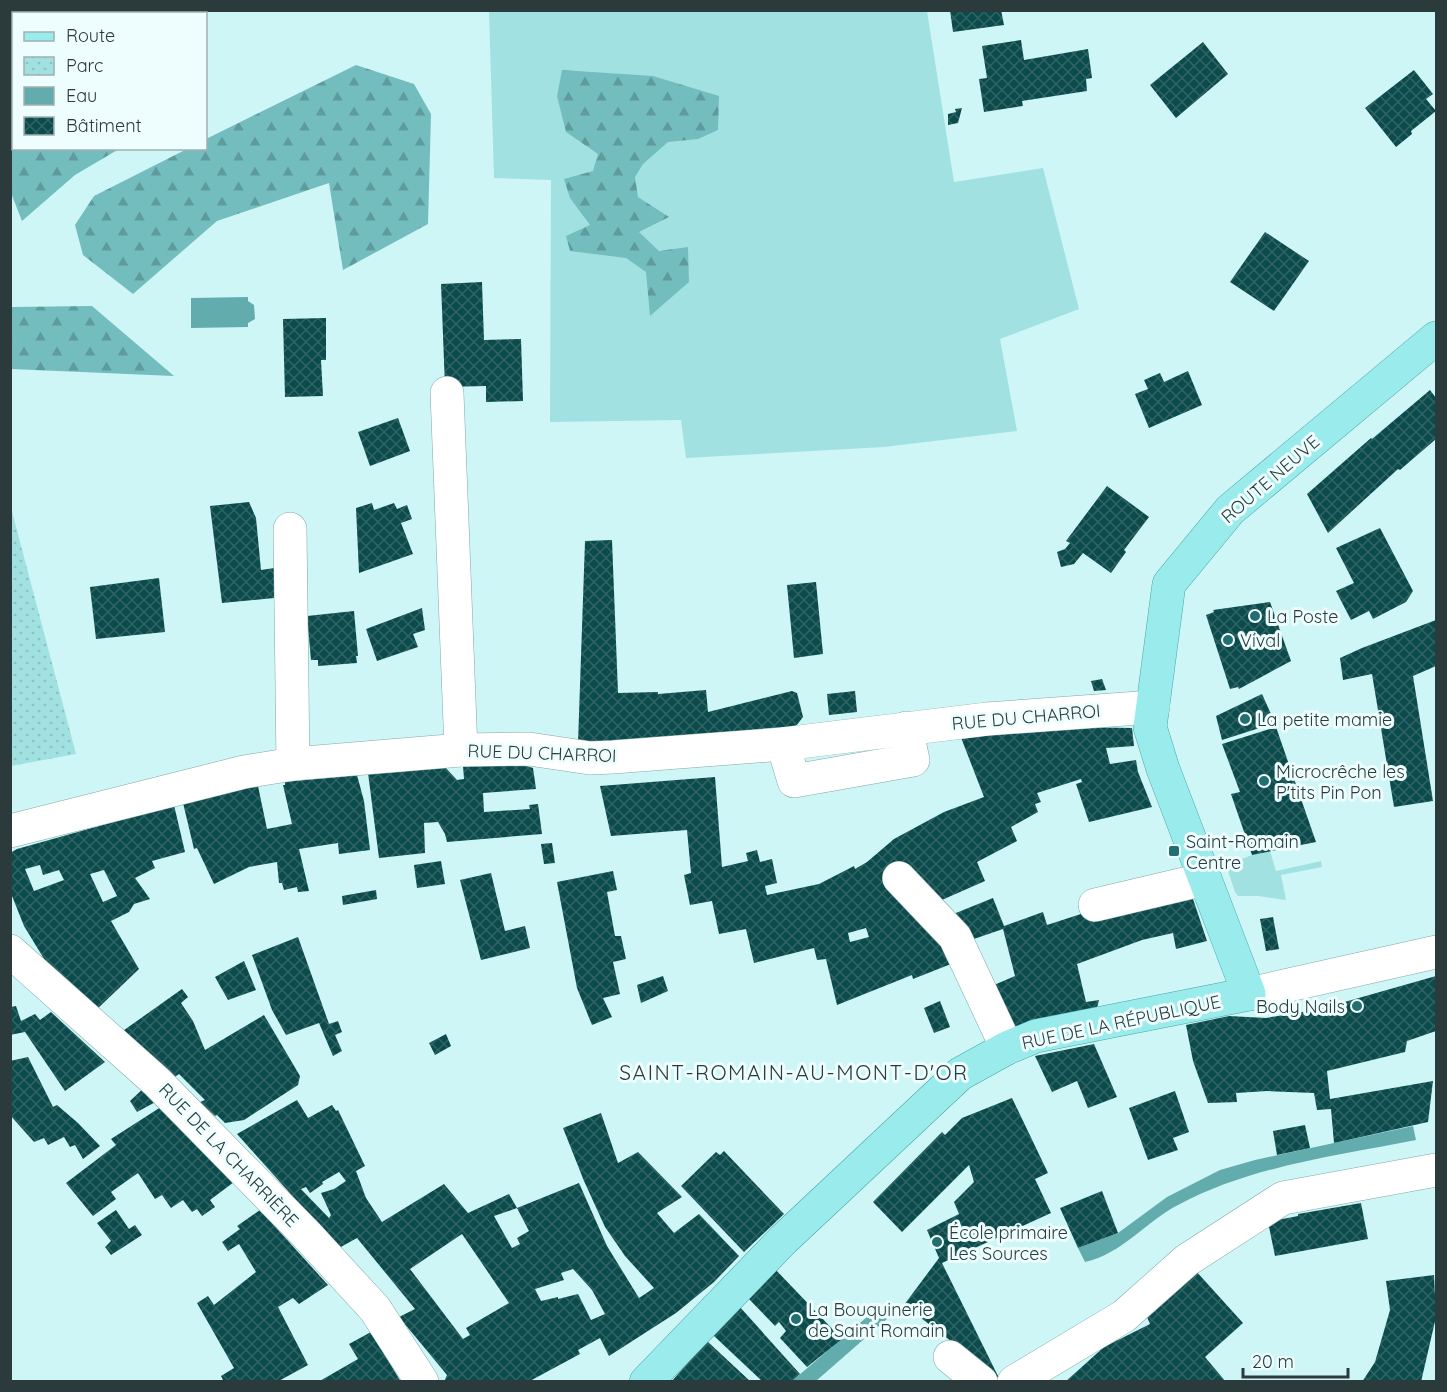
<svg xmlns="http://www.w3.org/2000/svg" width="1447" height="1392" viewBox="0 0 1447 1392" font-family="Quicksand,sans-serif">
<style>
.grass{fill:#a2e1e1}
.forest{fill:url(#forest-firs)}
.park{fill:url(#park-dots)}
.water{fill:#63acae}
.building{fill:url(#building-cross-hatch);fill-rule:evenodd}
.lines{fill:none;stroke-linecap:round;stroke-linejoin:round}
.minor-casing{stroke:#82a8a8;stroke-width:34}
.major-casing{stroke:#48a4a6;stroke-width:34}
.minor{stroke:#fff;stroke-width:33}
.major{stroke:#9aebec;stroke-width:33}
.poi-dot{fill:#226e70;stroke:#eefefe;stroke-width:2}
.labels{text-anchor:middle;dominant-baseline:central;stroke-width:6;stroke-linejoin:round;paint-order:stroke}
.street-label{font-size:18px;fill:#2b3b3b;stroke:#eefefe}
.poi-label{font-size:18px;fill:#2b3b3b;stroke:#eefefe;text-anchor:start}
.quarter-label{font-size:21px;letter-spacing:1.5px;fill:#2b3b3b;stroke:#eefefe}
</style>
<defs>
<pattern id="forest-firs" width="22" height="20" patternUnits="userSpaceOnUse" patternTransform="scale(1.5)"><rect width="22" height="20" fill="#73bdbe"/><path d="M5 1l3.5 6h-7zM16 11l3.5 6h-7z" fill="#5f9b9c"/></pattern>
<pattern id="park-dots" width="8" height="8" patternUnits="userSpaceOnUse" patternTransform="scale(1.5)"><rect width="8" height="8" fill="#a2e1e1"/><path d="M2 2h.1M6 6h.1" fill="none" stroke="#8cc2c2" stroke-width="1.8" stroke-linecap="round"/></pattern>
<pattern id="building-cross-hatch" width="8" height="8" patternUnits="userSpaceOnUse" patternTransform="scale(1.5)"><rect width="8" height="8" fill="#0c4b4c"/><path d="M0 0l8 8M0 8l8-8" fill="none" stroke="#306364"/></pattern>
</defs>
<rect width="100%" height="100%" fill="#cef6f6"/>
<g class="grass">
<path d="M489,11H927L954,182L1043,168L1079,309L1000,339L1017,431L884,447L686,458L681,420L550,422L551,180L494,178Z"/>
<path d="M1270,851L1276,871L1321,861L1322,867L1281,875L1286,900L1258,896H1238L1235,892L1226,865L1252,855Z"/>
</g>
<g class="forest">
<path d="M188,11V13L14,14V148L119,149L75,175L22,221L11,193V11Z"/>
<path d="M356,65L414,84L431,114L428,224L343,270L329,183L217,221L133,294L83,255L75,225L94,196L187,149L206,148V139Z"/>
<path d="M562,70L653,76L719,96L718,130L698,139L668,142L643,164L635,177L638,197L669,217L639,232L659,251L688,247L689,282L650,316L646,272L626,258L570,251L566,236L590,225L570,198L564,179L593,171L598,154L566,132L557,96Z"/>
<path d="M92,306L174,376L11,369V307Z"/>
</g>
<path class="park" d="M10,504L76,754L11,766H10Z"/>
<g class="water">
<path d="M248,297V301L254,305L255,319L248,323V327L191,328V298Z"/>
<path d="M1413,1126L1416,1140C1335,1156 1251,1166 1178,1205C1145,1222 1122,1254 1085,1262L1078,1248L1118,1233L1167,1197L1220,1170L1255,1160Z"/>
<path d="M874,1311L887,1319L816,1381L791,1382Z"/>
</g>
<g class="building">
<path d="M950,10H1001L1004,25L953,32Z"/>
<path d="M1021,40L1024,60L1088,49L1092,78L1086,79L1087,91L1022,101L1023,106L984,112L979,79L987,78L982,46Z"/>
<path d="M1203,42L1228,74L1176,118L1150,85Z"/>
<path d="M1414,70L1433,94L1426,99L1436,111L1411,131L1412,134L1396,147L1365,108Z"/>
<path d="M962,108L958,123L948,125V114L956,112L955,109Z"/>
<path d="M1265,232L1309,261L1274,311L1230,282Z"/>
<path d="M482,282L484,340L521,339L523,401L486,402V386L445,387L441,284Z"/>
<path d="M326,318V360H321L323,396L285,397L283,319Z"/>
<path d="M1188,371L1202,405L1149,428L1135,394L1148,389L1144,380L1160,373L1164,382Z"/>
<path d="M1430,390L1436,398V439L1400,470L1398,469L1328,533L1307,494L1371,438L1372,439Z"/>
<path d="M398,418L410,451L370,466L358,432Z"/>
<path d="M1107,486L1149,517L1124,550L1126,552L1111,573L1083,553L1074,564L1061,567L1057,552L1065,549L1070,543L1066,541Z"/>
<path d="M249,502L256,518L261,570L281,567L284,597L222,603L210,506Z"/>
<path d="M372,503L374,510L394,503L397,509L407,505L412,519L401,523L413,554L359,573L356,508Z"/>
<path d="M1380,528L1413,591L1406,602L1373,619L1369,611L1351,620L1336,591L1354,583L1336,548Z"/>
<path d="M612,540L618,693L658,692V694L706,690L708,712L792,691L797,693L803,717L793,730L578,743L585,541Z"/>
<path d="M159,578L165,632L96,639L90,587Z"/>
<path d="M816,582L823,654L794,658L787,585Z"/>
<path d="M1270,602L1291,661L1239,689L1238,687L1230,689L1206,615L1214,612L1213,610Z"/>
<path d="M422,608L425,630L413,634L418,647L377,661L366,629Z"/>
<path d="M354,611L358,656H356L357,663L318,666V660H311L307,616Z"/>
<path d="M1436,620V666L1413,676L1433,801L1394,807L1372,674L1343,680L1340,658L1362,648Z"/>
<path d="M1102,679L1106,690L1094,691L1091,681Z"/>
<path d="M855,691L857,712L829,715L827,694Z"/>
<path d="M1262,694L1275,723L1222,740L1216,716Z"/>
<path d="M1070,727L1132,728L1134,746L1106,748L1110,764L1136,760L1138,772L1152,807L1089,822L1076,784L1082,782L1081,779L1037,793L1041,802L1035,804L1038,812L1011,827L1017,841L977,862L985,881L935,903L956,962L913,979L912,975L837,1005L826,959L817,960L814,948L754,963L746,929L719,934L712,901L690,905L684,875L691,873L687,830L611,836L600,786L715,777L722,867L748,861L746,853L757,850L760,862L772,859L777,883L765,886L767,895L819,884L854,866L855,869L867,862L894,839L944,812L984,797L960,735ZM866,928L869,937L850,942L848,933Z"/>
<path d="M1276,727L1316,842L1252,855L1231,794L1240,792L1222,744Z"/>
<path d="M513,762L533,768L536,789L483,793L484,812L530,809L529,805L538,804L542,834L447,842L445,834L438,822L424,823L425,853L379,858L368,773L444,766L457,780L464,779L463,766L480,765V766Z"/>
<path d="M357,775L364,801L370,850L339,854L338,843L299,849L309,891L298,892L297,887L284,890L282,883H279L277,862L249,867L214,884L197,848L194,849L183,803L239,787L258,786L267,829L292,824L283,785H285V782Z"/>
<path d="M174,805L185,852L152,861L155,868L135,878L150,899L134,904L129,912L111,921L139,969L94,1012L55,977L24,926L10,891V853L17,849ZM40,865L43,875L59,870L64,880L34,891L25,869ZM104,870L117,896L103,902L90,874Z"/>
<path d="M552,843L555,863L544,864L541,844Z"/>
<path d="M441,861L445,884L417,888L414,865Z"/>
<path d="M613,871L617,890L607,892L615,936H621L626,959L613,962L620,994L603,998L612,1017L592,1025L577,988L557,882Z"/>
<path d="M491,873L505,931L525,926L530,948L481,960L460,880Z"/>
<path d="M376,890L377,899L343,905L342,896Z"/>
<path d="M1191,893L1207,941L1176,949L1173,933L1142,940L1077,964L1086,1002L1099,1000L1096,1012L1008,1028L987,988L1015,976L1003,929L968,941L951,915L993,898L1004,926L1043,912L1047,925L1087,912Z"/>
<path d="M1273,917L1279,949L1266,951L1260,919Z"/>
<path d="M298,937L329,1024L338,1021L342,1032L335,1035L342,1051L333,1056L319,1023L286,1035L272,1010L252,955Z"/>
<path d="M244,961L256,990L228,1000L215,977Z"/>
<path d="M663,976L668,991L641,1003L637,985Z"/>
<path d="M1436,976V1031L1407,1041L1405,1052L1327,1071L1330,1099L1433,1081L1428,1122L1334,1143L1331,1109L1317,1110L1314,1093L1267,1091L1236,1093L1237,1102L1208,1103L1193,1061L1186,1025L1229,1016L1266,1018L1320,1009Z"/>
<path d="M182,989L188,997L181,1003L193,1021L205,1050L264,1015L300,1076L298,1085L244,1120L225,1123L217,1115L215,1116L200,1102L205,1100L179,1074L172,1079L120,1033Z"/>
<path d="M940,1001L950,1027L934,1033L924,1008Z"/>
<path d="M16,1006L21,1021L35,1014L40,1020L51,1012L105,1062L65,1091L25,1032L10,1035V1007Z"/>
<path d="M446,1034L451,1046L435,1055L429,1043Z"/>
<path d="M1094,1044L1117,1097L1088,1108L1077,1081L1052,1092L1035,1056Z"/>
<path d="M28,1057L53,1107L57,1105L78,1123L100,1146L83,1159L75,1145L70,1147L64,1137L48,1145L44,1138L34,1142L10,1115V1061Z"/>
<path d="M147,1085L161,1099L137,1112L130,1101Z"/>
<path d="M1175,1091L1189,1132L1173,1138L1178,1150L1148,1160L1129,1108Z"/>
<path d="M1012,1098L1048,1173L1035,1179L1051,1213L942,1263L999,1378L904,1305L939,1258L927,1230L959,1214L954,1202L974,1182L969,1165L902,1232L873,1202L942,1132L945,1135L962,1118Z"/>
<path d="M297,1100L308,1118L332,1105L336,1111L338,1110L365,1166L356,1171L366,1198L382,1222L444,1184L468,1213L509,1194L517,1208L494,1216L512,1248L520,1244L517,1238L529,1231L517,1208L579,1183L607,1246L639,1298L654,1288L625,1256L605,1227L584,1181L563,1128L601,1113L618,1163L638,1152L682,1197L657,1213L674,1233L699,1214L739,1256L714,1282L676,1313L609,1356L600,1338L578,1350L580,1354L528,1382H444L447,1375L399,1317L415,1309L357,1238L339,1248L237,1134ZM339,1172L346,1181L334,1189L321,1193L331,1215L329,1218L301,1189L306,1187L310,1193L323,1184L322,1182ZM462,1234L509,1303L466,1328L470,1335L463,1339L410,1269ZM573,1269L592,1290L605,1314L591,1320L578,1294L558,1299V1297L541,1301L535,1289L564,1280L561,1273Z"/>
<path d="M164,1105L234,1182L210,1200L215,1207L202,1216L197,1209L192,1212L183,1200L171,1208L162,1195L155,1199L138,1173L111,1192L116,1199L93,1216L66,1183L116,1145L111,1139Z"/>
<path d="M1305,1125L1310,1148L1277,1155L1273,1131Z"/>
<path d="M724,1151L784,1214L744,1252L681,1186L716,1152L720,1155Z"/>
<path d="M1102,1191L1118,1233L1078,1248L1060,1208Z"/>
<path d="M1361,1203L1368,1239L1275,1256L1268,1222L1298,1216V1214Z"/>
<path d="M116,1210L129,1229L135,1225L142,1235L111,1255L105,1247L111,1241L97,1223Z"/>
<path d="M260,1210L328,1285L299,1304L293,1298L278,1307L308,1365L277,1382H224L221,1376L234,1368L197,1303L208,1296L214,1305L256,1272L239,1244L228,1251L222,1242L240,1229L237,1226Z"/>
<path d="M774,1268L842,1339L807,1367L780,1338L786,1331L779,1322L775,1326L747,1297Z"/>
<path d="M1195,1270L1243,1323L1205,1357L1226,1382H1065L1104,1347L1150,1324L1144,1310Z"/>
<path d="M1434,1275L1436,1317L1421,1382H1362L1375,1362L1390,1310L1386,1281Z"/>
<path d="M739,1306L800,1374L791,1382H763L713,1335Z"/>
<path d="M371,1332L401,1382H318L358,1359L349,1344Z"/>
<path d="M707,1341L751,1382H671Z"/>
</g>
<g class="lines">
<defs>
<g id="minor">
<path d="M447,393L461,750"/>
<path d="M290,529L293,764"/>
<path d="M783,744L794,781L913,760L906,728"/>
<path d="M10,831L244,772L293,764L461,750L529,749L590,758L613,757L783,744L987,719L1153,707"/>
<path d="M899,878L955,937L1007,1048"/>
<path d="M1095,905L1205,879"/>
<path d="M10,951L157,1082L307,1235L375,1309L422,1382"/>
<path d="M1249,994L1436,952"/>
<path d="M950,1357L981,1382"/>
<path d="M1014,1382L1124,1316L1187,1260L1283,1198L1436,1170"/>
</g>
<path id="major" d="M646,1382L783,1240L960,1074L1007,1048L1036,1036L1249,994L1163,769L1150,727L1169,584L1230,510L1436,338"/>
</defs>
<use href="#minor" class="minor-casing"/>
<use href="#major" class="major-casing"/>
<use href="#minor" class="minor"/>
<use href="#major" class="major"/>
</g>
<g class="poi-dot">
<circle cx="1255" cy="616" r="6"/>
<circle cx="1228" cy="640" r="6"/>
<circle cx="1245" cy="719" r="6"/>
<circle cx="1264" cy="781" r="6"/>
<rect x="1168" y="845" width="12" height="12" rx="3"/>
<circle cx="1357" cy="1006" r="6"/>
<circle cx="937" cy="1242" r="6"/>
<circle cx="796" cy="1319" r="6"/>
</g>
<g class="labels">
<g class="street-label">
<text transform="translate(1270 479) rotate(-41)">ROUTE NEUVE</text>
<text transform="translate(1026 717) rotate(-5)">RUE DU CHARROI</text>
<text transform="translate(542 753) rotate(2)">RUE DU CHARROI</text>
<text transform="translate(1121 1022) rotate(-12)">RUE DE LA RÉPUBLIQUE</text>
<text transform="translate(229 1155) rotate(46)">RUE DE LA CHARRIÈRE</text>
</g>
<g class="poi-label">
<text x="1267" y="616">La Poste</text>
<text x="1240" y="640">Vival</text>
<text x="1257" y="719">La petite mamie</text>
<text x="1276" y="771">Microcrêche les<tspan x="1276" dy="21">P'tits Pin Pon</tspan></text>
<text x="1186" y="841">Saint-Romain<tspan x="1186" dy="21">Centre</tspan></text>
<text x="1345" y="1006" text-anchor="end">Body Nails</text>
<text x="949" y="1232">École primaire<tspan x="949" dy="21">Les Sources</tspan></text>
<text x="808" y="1309">La Bouquinerie<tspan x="808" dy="21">de Saint Romain</tspan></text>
</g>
<g class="quarter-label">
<text x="794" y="1072">SAINT-ROMAIN-AU-MONT-D'OR</text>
</g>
</g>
<rect width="1447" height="1392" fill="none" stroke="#2b3b3b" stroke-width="24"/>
<rect x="12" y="12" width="195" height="138" fill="#eefefe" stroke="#a0b0b0" stroke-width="1.5"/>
<rect x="24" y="32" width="30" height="9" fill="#9aebec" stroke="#a0b0b0" stroke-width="1.5"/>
<text x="66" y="42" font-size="18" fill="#2b3b3b">Route</text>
<rect x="24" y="57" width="30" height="18" fill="url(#park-dots)" stroke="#a0b0b0" stroke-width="1.5"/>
<text x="66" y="72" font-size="18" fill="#2b3b3b">Parc</text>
<rect x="24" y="87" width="30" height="18" fill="#63acae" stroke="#a0b0b0" stroke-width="1.5"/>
<text x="66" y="102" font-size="18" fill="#2b3b3b">Eau</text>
<rect x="24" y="117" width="30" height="18" fill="url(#building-cross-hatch)" stroke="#a0b0b0" stroke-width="1.5"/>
<text x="66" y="132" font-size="18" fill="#2b3b3b">Bâtiment</text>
<path d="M1243 1368v9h105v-9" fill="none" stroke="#2b3b3b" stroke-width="3"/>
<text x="1252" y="1368" font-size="18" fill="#2b3b3b" stroke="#eefefe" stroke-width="4.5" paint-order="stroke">20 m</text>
</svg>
